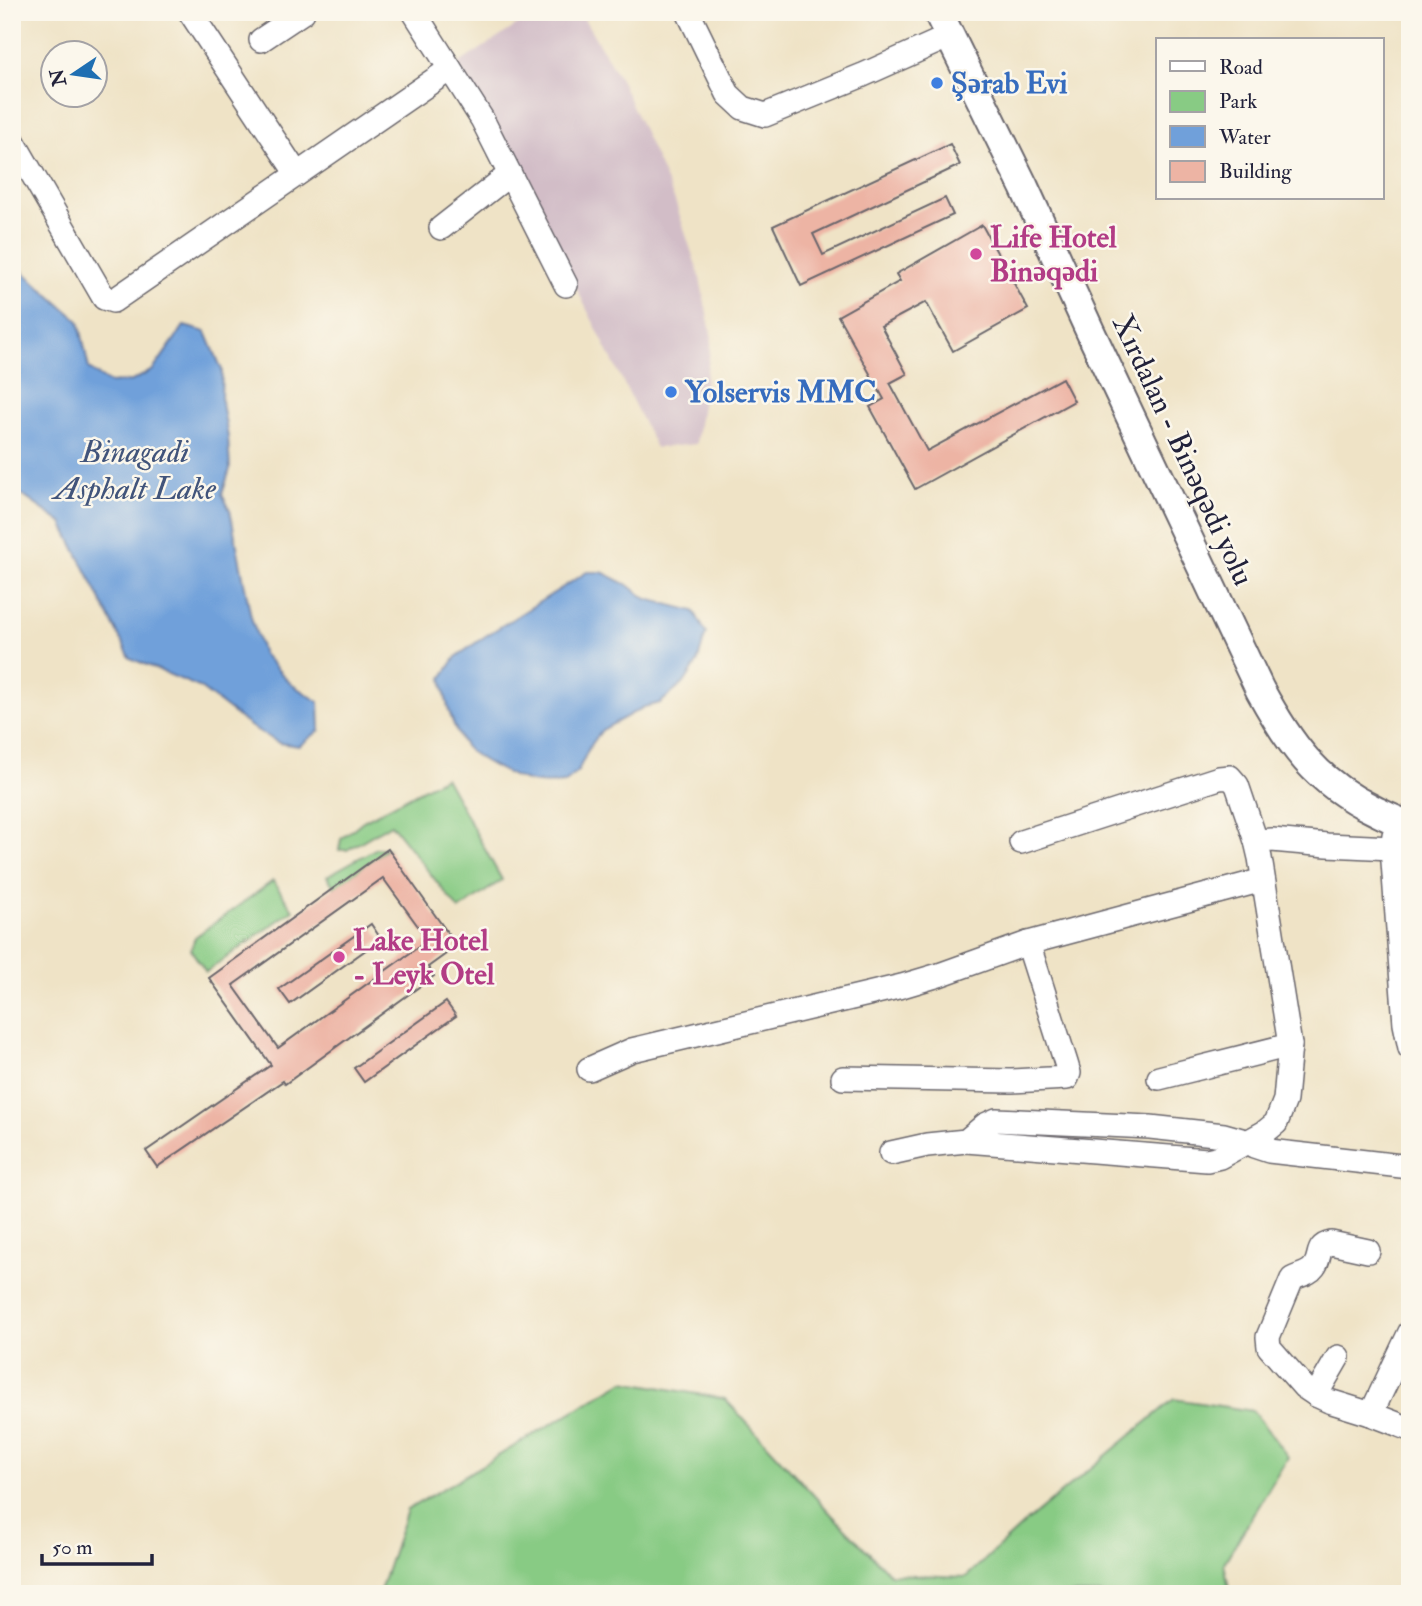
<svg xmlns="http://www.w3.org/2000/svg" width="1422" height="1606" viewBox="0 0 1422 1606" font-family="'IM FELL Double Pica',serif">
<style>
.industrial{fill:#d2bdc7}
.green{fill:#88cb84;stroke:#557660;stroke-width:2}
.water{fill:#70a0da;stroke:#49618a;stroke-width:2}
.building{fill:#edb4a4;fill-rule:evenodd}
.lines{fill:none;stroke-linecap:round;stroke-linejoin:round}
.minor-casing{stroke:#6a666c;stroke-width:26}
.major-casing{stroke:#6a666c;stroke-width:32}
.minor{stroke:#fff;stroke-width:23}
.major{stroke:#fff;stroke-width:28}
.shop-dot{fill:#3f7fe0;stroke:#fbf7ec;stroke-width:2.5}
.hotel-dot{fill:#d1479c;stroke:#fbf7ec;stroke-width:2.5}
.labels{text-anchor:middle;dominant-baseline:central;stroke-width:5;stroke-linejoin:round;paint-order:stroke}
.shop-label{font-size:30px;font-weight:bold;fill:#366cbe;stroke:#fbf7ec;text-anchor:start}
.hotel-label{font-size:30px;font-weight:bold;fill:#b23c85;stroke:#fbf7ec;text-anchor:start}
.street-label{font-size:30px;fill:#22223b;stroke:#fbf7ec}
.water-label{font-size:32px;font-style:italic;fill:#41547b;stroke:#fbf7ec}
</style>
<rect width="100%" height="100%" fill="#fbf7ec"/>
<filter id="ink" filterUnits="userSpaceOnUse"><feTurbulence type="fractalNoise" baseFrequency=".0143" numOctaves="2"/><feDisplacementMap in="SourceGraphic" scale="14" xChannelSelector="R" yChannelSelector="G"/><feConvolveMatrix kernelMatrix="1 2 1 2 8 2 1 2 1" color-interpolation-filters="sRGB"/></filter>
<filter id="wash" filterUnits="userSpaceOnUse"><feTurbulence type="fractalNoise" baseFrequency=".00686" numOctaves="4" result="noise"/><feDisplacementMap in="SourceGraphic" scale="28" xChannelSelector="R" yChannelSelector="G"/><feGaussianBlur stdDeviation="1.57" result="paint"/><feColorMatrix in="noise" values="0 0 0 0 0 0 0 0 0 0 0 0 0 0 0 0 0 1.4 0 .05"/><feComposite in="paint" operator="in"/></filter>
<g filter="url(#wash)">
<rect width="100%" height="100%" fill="#efe3c6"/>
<path class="industrial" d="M537,12H580L621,81L675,201L700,278L712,338L696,444L656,448L520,175L458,64Z"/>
<g class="green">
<path d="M445,777L502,880L459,910L391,824L347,850H339L341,839L363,821Z"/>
<path d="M377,848L388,849L335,888L327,876Z"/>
<path d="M273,881L293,910L206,972L191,950L195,937Z"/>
<path d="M624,1381L725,1399L832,1515L890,1574L966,1577L1026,1522L1174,1399L1253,1411L1288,1457L1224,1563L1230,1594H379L407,1510Z"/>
</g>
<g class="water">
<path d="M12,262L79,321L89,369L110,383L132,381L153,370L184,326L206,332L222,370L221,397L228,437L230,469L222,494L230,510L251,617L263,654L291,684L319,702L320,730L299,746L279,743L250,726L199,687L130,658L62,523L12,488Z"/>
<path d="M587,572H602L628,585L647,599L694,611L706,633L697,663L684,683L660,703L644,707L602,730L589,748L578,771L565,783C552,784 539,784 527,781C512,777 473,757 465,746C451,725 446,702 442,678L456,657L484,637Z"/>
</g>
<g id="blocks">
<g class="building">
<path d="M950,144L960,165L813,234L823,255L945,198L953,215L801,286L773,226Z"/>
<path d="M982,225L1028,309L953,351L926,302L881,326L907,374L890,383L927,451L1062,378L1074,401L915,489L870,407L884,399L838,316L900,281L896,274Z"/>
<path d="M388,849L457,946L428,967L434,976L285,1084L283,1081L157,1167L146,1151L271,1065L209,978ZM383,878L428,940L278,1048L233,985Z"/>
<path d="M371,924L381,939L290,1004L279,989Z"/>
<path d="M446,1002L456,1016L364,1082L354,1068Z"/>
</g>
</g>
</g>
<g filter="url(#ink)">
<use href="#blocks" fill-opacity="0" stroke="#6a666c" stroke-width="2"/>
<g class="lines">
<defs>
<g id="minor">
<path d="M190,12L297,174"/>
<path d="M414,12L482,119L566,285"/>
<path d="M688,12L728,94L743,108L765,115L863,75L950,36"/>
<path d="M261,40L303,12"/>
<path d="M12,139L104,298L113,301L450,69"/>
<path d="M441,228L510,174"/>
<path d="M1400,822L1394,835L1392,848L1405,1024L1410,1048"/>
<path d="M1256,841L1272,840L1327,845L1392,848"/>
<path d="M589,1069L632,1050L902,986L939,975L1028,943L1263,880"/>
<path d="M843,1078L1012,1081L1067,1078L1069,1073L1066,1063L1028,943"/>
<path d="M1159,1078L1290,1045"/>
<path d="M966,1141L1207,1160L1220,1157L1265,1132L1276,1123L1285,1100L1290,1045L1260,858L1256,841L1237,785L1230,777L1219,778L1021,842"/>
<path d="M891,1153L927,1145L966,1141L985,1125L996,1120L1150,1127L1224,1135L1249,1142L1254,1146L1269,1151L1410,1167"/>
<path d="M1368,1251L1331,1243C1315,1246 1322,1257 1314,1267C1309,1274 1299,1275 1292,1279L1268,1337L1269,1347L1304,1387L1316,1395L1329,1401L1371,1414L1410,1429"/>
<path d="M1316,1395L1338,1357"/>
<path d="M1371,1414L1410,1332"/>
</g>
<path id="major" d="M938,12L1024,187L1090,331L1260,690C1290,745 1316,782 1374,810C1386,816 1397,822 1410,825"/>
</defs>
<use href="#minor" class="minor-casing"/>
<use href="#major" class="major-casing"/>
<use href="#minor" class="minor"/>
<use href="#major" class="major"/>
</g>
</g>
<g class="shop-dot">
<circle cx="937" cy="83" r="7"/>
<circle cx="671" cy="392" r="7"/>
</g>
<g class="hotel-dot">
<circle cx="976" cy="254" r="7"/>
<circle cx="339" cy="957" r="7"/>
</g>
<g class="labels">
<g class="shop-label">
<text x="951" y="83">Şərab Evi</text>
<text x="685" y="392">Yolservis MMC</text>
</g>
<g class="hotel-label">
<text x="990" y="237">Life Hotel<tspan x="990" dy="34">Binəqədi</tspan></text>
<text x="353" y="940">Lake Hotel<tspan x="353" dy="34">- Leyk Otel</tspan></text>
</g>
<g class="street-label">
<text transform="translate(1183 450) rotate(65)">Xırdalan - Binəqədi yolu</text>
</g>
<g class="water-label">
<text x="135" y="452">Binagadi<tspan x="135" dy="37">Asphalt Lake</tspan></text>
</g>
</g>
<rect width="1422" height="1606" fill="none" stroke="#fbf7ec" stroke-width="42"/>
<rect x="1156" y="38" width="228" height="161" fill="#fbf7ec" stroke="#a4a2a5" stroke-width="2"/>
<rect x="1170" y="61" width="35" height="10" fill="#ffffff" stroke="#a4a2a5" stroke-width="2"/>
<text x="1219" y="74" font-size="21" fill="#22223b">Road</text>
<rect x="1170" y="91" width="35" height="21" fill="#88cb84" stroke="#a4a2a5" stroke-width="2"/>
<text x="1219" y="108" font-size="21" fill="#22223b">Park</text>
<rect x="1170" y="126" width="35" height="21" fill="#70a0da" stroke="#a4a2a5" stroke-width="2"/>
<text x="1219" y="144" font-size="21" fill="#22223b">Water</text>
<rect x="1170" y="161" width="35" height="21" fill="#edb4a4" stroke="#a4a2a5" stroke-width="2"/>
<text x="1219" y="178" font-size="21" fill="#22223b">Building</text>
<g transform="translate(74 74) rotate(257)"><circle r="33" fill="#fbf7ec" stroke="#a4a2a5" stroke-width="2"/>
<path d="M0-5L12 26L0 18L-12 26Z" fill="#1f6fb2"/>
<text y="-10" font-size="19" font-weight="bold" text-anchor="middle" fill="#22223b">N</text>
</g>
<path d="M42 1554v10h110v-10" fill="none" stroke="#22223b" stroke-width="3.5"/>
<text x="52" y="1554" font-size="21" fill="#22223b" stroke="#fbf7ec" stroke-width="5" paint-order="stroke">50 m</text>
</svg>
